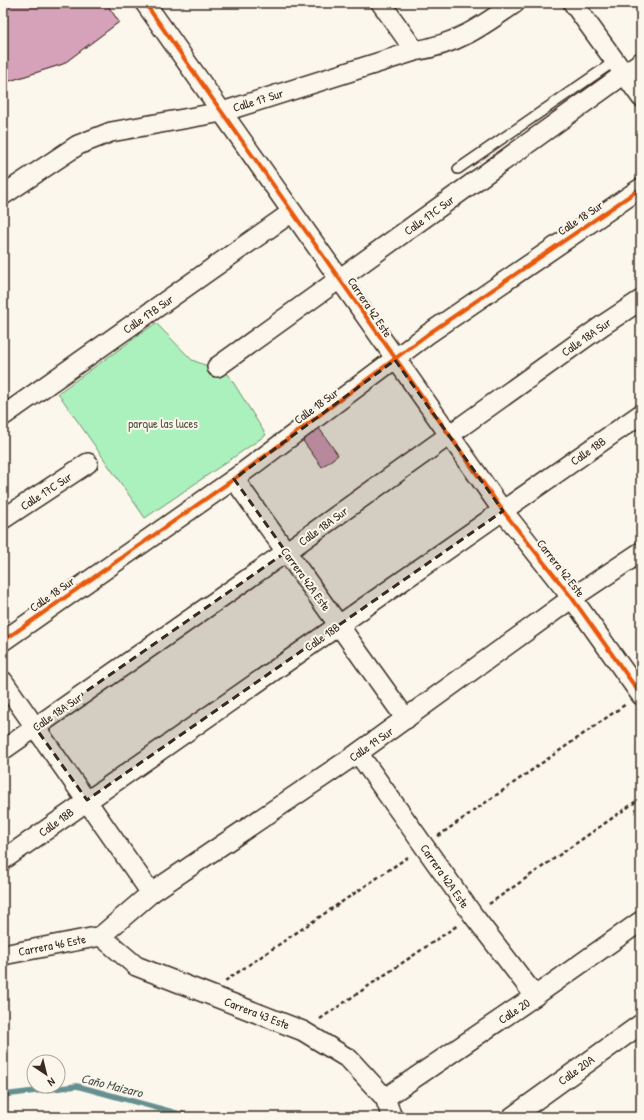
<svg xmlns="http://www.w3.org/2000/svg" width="644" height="1120" viewBox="0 0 644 1120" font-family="'Patrick Hand',sans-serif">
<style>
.green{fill:#abf1bd;stroke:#738e6e}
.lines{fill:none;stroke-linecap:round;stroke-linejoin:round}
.stream{stroke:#669090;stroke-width:5.5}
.building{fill:#d6a2ba;stroke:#3b2a1e}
.service-casing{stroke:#3b2a1e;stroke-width:12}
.minor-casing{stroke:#3b2a1e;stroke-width:22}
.path{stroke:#3b2a1e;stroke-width:2.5;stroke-dasharray:4 3;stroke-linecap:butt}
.service{stroke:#fbf7ec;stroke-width:9}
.minor{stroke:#fbf7ec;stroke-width:19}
.cycleway-casing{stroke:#fbf7ec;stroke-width:6}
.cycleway{stroke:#e8590c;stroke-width:4}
.marked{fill:#3b2a1e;fill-opacity:0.2;stroke:#3b2a1e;stroke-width:3;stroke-dasharray:8 5;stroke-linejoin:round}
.labels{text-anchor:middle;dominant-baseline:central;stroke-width:4;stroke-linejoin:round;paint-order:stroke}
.street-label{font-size:12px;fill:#3b2a1e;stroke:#fbf7ec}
.park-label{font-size:12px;fill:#51523e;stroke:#fbf7ec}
.water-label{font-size:13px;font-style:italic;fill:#4d544e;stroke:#fbf7ec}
</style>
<rect width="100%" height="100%" fill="#fbf7ec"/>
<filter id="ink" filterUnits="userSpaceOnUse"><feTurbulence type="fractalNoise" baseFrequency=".025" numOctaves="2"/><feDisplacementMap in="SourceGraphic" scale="8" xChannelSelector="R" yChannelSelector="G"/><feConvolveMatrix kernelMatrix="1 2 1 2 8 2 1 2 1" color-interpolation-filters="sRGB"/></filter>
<g filter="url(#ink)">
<path class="green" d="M156,323L192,360L228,374L266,435L145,518L58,393Z"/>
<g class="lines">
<path class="stream" d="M3,1095L77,1086L191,1117"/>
</g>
<g class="building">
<path d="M3,3H106L119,22L63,64L3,83Z"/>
<path d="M3,3H106L119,22L63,64L3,83Z"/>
<path d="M314,421L338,455L322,467L298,434Z"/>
</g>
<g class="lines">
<defs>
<path id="service" d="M458,169L615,61"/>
<g id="minor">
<path d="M145,3L503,511L572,598L641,695"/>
<path d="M381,3L415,51"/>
<path d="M573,3L641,97"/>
<path d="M3,195L78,145L111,132L222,112L415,51C457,44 481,27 515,3"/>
<path d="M217,367L641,62"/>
<path d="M3,416L292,212"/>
<path d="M234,479L406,719"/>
<path d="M3,519L88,463"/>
<path d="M3,641L234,479L428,334L641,188"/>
<path d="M3,681L151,893"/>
<path d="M3,750L286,552L603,325L641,300"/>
<path d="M358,753L473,915L535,996"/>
<path d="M3,860L641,414"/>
<path d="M101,936L136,966L303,1031L349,1059L385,1098L392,1117"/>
<path d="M3,955L101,936L151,893L358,753L572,598L641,552"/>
<path d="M385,1098L535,996L641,921"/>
<path d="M512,1117L641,1024"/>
</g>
</defs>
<use href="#service" class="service-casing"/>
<use href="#minor" class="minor-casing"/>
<g class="path">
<path d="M438,836L626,704"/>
<path d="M489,904L641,798"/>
<path d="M225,981L408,857"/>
<path d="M320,1019L458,925"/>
</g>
<use href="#service" class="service"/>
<use href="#minor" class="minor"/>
<defs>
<g id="cycleway">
<path d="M145,3L503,511L572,598L641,695"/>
<path d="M3,641L234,479L428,334L641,188"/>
</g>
</defs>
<use href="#cycleway" class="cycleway-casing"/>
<use href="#cycleway" class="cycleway"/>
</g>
</g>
<path class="marked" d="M395,360L503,511L87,800L35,727L286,552L234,479Z"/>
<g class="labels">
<g class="street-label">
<text transform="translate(258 100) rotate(-17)">Calle 17 Sur</text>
<text transform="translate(429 215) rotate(-36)">Calle 17C Sur</text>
<text transform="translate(580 218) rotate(-34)">Calle 18 Sur</text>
<text transform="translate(370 307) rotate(56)">Carrera 42 Este</text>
<text transform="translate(148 314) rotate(-35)">Calle 17B Sur</text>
<text transform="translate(586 337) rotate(-35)">Calle 18A Sur</text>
<text transform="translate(316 406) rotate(-36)">Calle 18 Sur</text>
<text transform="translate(588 451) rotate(-35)">Calle 18B</text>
<text transform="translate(46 491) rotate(-33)">Calle 17C Sur</text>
<text transform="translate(323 526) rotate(-36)">Calle 18A Sur</text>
<text transform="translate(561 568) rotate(52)">Carrera 42 Este</text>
<text transform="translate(306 579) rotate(54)">Carrera 42A Este</text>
<text transform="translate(52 594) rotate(-35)">Calle 18 Sur</text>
<text transform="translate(322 637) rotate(-35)">Calle 18B</text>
<text transform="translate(57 712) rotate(-35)">Calle 18A Sur</text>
<text transform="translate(371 744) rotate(-35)">Calle 19 Sur</text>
<text transform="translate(56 822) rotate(-36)">Calle 18B</text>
<text transform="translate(445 876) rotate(55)">Carrera 42A Este</text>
<text transform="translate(52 945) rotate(-11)">Carrera 46 Este</text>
<text transform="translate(514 1011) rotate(-34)">Calle 20</text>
<text transform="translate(257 1013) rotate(21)">Carrera 43 Este</text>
<text transform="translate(576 1070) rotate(-36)">Calle 20A</text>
</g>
<g class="park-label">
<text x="163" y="423">parque las luces</text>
</g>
<g class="water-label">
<text transform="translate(112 1085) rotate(14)">Caño Maizaro</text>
</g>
</g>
<rect width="644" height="1120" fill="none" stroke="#fbf7ec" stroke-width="16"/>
<rect x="8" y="8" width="628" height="1104" fill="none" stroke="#3b2a1e" stroke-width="1.5" filter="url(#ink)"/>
<g transform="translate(46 1074) rotate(145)"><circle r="19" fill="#fbf7ec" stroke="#aea59a"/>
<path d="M0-3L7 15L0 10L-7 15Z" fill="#3b2a1e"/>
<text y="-6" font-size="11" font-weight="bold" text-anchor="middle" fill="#3b2a1e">N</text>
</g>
</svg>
